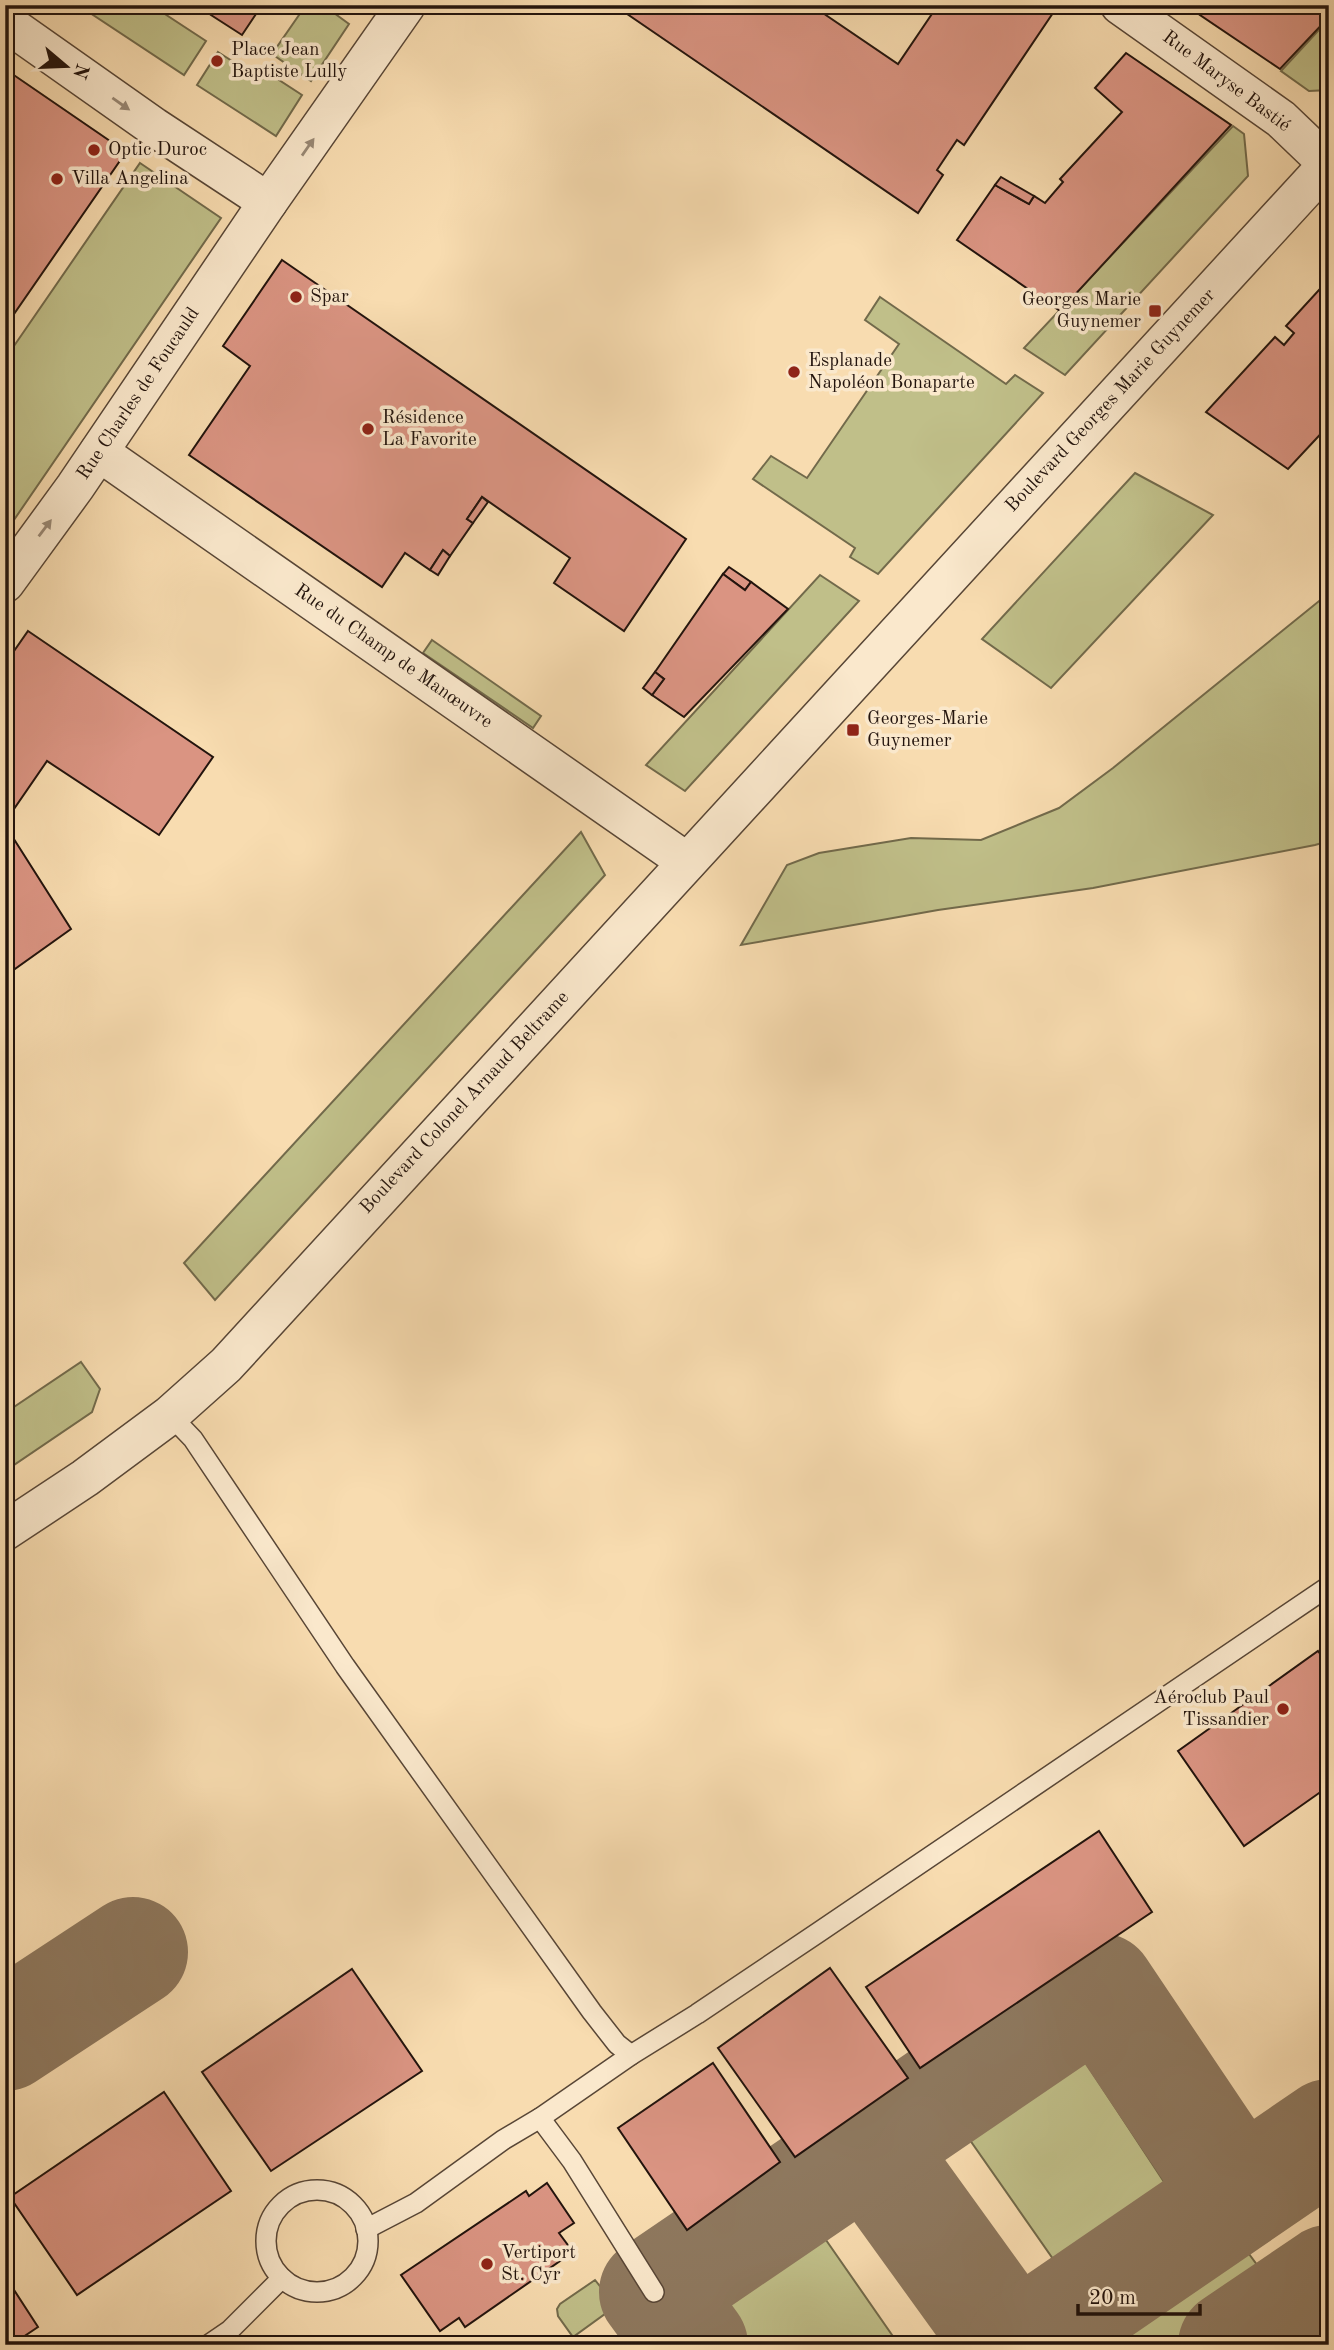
<svg xmlns="http://www.w3.org/2000/svg" width="1334" height="2350" viewBox="0 0 1334 2350" font-family="'Old Standard TT',serif">
<style>
.green{fill:#c0bf89;stroke:#726a4b;stroke-width:2}
.lines{fill:none;stroke-linecap:round;stroke-linejoin:round}
.taxiway{stroke:#8e785e;stroke-width:110}
.building{fill:#da9482;stroke:#23140d;stroke-width:2}
.service-casing{stroke:#584636;stroke-width:22}
.minor-casing{stroke:#584636;stroke-width:41}
.service{stroke:#fae8cc;stroke-width:19}
.minor{stroke:#fae8cc;stroke-width:38}
.oneway{fill:#998976}
.poi-dot{fill:#8f2418;stroke:#fae8cc;stroke-width:2.5}
.labels{text-anchor:middle;dominant-baseline:central;stroke-width:7;stroke-linejoin:round;paint-order:stroke}
.poi-label{font-size:19px;fill:#23140d;stroke:#fae8cc;text-anchor:start}
.street-label{font-size:19px;fill:#23140d;stroke:#fae8cc}
</style>
<rect width="100%" height="100%" fill="#f8dcb0"/>
<filter id="stains"><feTurbulence type="fractalNoise" baseFrequency=".00286" numOctaves="4"/><feColorMatrix values="0 0 0 0 .2 0 0 0 0 .09 0 0 0 0 .02 0 0 0 .5 -.17"/></filter>
<radialGradient id="worn" r=".72"><stop offset=".6" stop-color="#630" stop-opacity="0"/><stop offset="1" stop-color="#630" stop-opacity=".3"/></radialGradient>
<g class="green">
<path d="M78,5H151L206,41L184,75Z"/>
<path d="M306,5H323L349,24L311,81L272,54Z"/>
<path d="M1329,19V90L1309,91L1281,71Z"/>
<path d="M218,52L257,77L262,69L302,95L276,136L197,85Z"/>
<path d="M1233,126L1244,134L1248,176L1065,375L1024,348Z"/>
<path d="M140,163L221,218L5,533V359Z"/>
<path d="M880,297L1006,384L1015,375L1043,393L878,574L850,557L855,548L753,479L771,456L807,478L899,344L865,320Z"/>
<path d="M1135,473L1213,515L1051,688L982,639Z"/>
<path d="M820,575L859,601L685,791L646,765Z"/>
<path d="M1329,593V841L1315,845L1093,888L938,910L741,945L787,865L819,853L911,838L981,840L1059,808L1113,768Z"/>
<path d="M432,640L541,716L533,728L423,653Z"/>
<path d="M581,832L605,875L215,1300L184,1263Z"/>
<path d="M81,1362L100,1389L92,1412L5,1471V1413Z"/>
<path d="M1067,2049L1078,2051L1168,2188V2205L1158,2226L1074,2289L958,2123Z"/>
<path d="M802,2232L826,2240L899,2345H718L689,2300Z"/>
<path d="M1235,2235L1263,2273L1266,2285L1254,2298L1181,2345H1111L1104,2341L1100,2328L1103,2322Z"/>
<path d="M625,2275L672,2345H627L605,2314L573,2337L558,2316L557,2309L560,2304L595,2280L603,2290Z"/>
<path d="M1329,2305V2345H1270Z"/>
</g>
<g class="lines">
<g class="taxiway">
<path d="M5,2036L133,1952"/>
<path d="M868,2147L1011,2345"/>
<path d="M693,2345L654,2292L1100,1988L1239,2195"/>
<path d="M1021,2345L1329,2134"/>
<path d="M1233,2345L1329,2280"/>
</g>
</g>
<g class="building">
<path d="M218,5H262L242,35L211,15Z"/>
<path d="M614,5H811L898,64L938,5L1057,7L964,145L957,140L937,170L943,175L918,213Z"/>
<path d="M1209,5H1329V17L1280,69L1200,15Z"/>
<path d="M1126,53L1231,125L1060,311L957,240L995,185L1029,204L1034,196L1045,203L1063,182L1060,179L1122,112L1095,88Z"/>
<path d="M5,69L126,152L5,327Z"/>
<path d="M1001,177L1034,196L1029,204L995,185Z"/>
<path d="M282,260L686,539L624,631L554,583L570,558L482,497L467,519L473,523L450,556L443,550L430,570L405,553L382,587L189,455L250,366L223,346Z"/>
<path d="M1329,279V425L1288,469L1206,412L1275,337L1284,345L1294,333L1286,326Z"/>
<path d="M482,497L488,502L473,523L467,519Z"/>
<path d="M443,550L450,556L438,575L430,570Z"/>
<path d="M729,567L751,582L745,590L723,574Z"/>
<path d="M723,574L745,590L751,582L788,609L684,717L652,695L664,679L655,672Z"/>
<path d="M28,631L213,757L159,835L47,761L5,822V664Z"/>
<path d="M655,672L664,679L652,695L643,688Z"/>
<path d="M5,825L71,929L5,976Z"/>
<path d="M1318,1651L1329,1666V1786L1244,1846L1178,1751Z"/>
<path d="M1099,1831L1152,1912L920,2068L866,1987Z"/>
<path d="M830,1968L908,2078L795,2157L718,2048Z"/>
<path d="M352,1969L422,2071L271,2171L202,2072Z"/>
<path d="M713,2063L780,2162L687,2230L618,2128Z"/>
<path d="M164,2092L231,2191L77,2295L10,2197Z"/>
<path d="M547,2183L574,2223L559,2233L573,2252L465,2327L459,2318L440,2331L401,2275L526,2191L529,2196Z"/>
<path d="M5,2276L38,2327L11,2345H5Z"/>
</g>
<g class="lines">
<defs>
<g id="service">
<path d="M170,1415L193,1439L345,1666L592,2012L617,2044L631,2055"/>
<path d="M540,2118L572,2161L654,2292"/>
<circle cx="317" cy="2241" r="51"/>
<path d="M366,2229L416,2203L503,2140L540,2118L631,2055L697,2014L819,1932L1329,1586"/>
<path d="M208,2345L230,2330L282,2278"/>
</g>
<g id="minor">
<path d="M1120,5L1281,119L1328,164"/>
<path d="M5,22L154,127L268,202"/>
<path d="M99,452L687,862"/>
<path d="M5,583L75,487L268,202L406,5"/>
<path d="M5,1531L85,1478L170,1415L226,1365L1329,163"/>
</g>
</defs>
<use href="#service" class="service-casing"/>
<use href="#minor" class="minor-casing"/>
<use href="#service" class="service"/>
<use href="#minor" class="minor"/>
</g>
<defs><path id="oneway-solid" d="M-6-.8H1V-3.2L6.5 0L1 3.2V.8H-6Z" transform="scale(1.75)"/></defs>
<g class="oneway">
<use href="#oneway-solid" transform="translate(121 104) rotate(35)"/>
<use href="#oneway-solid" transform="translate(308 147) rotate(-55)"/>
<use href="#oneway-solid" transform="translate(45 528) rotate(-53)"/>
</g>
<g class="poi-dot">
<circle cx="217" cy="61" r="7"/>
<circle cx="94" cy="150" r="7"/>
<circle cx="57" cy="179" r="7"/>
<circle cx="296" cy="297" r="7"/>
<rect x="1148" y="304" width="14" height="14" rx="3.5"/>
<circle cx="794" cy="372" r="7"/>
<circle cx="368" cy="429" r="7"/>
<rect x="846" y="723" width="14" height="14" rx="3.5"/>
<circle cx="1283" cy="1709" r="7"/>
<circle cx="487" cy="2264" r="7"/>
</g>
<g class="labels">
<g class="poi-label">
<text x="231" y="50">Place Jean<tspan x="231" dy="22">Baptiste Lully</tspan></text>
<text x="108" y="150">Optic Duroc</text>
<text x="71" y="179">Villa Angelina</text>
<text x="310" y="297">Spar</text>
<text x="1141" y="300" text-anchor="end">Georges Marie<tspan x="1141" dy="22">Guynemer</tspan></text>
<text x="808" y="361">Esplanade<tspan x="808" dy="22">Napoléon Bonaparte</tspan></text>
<text x="382" y="418">Résidence<tspan x="382" dy="22">La Favorite</tspan></text>
<text x="867" y="719">Georges-Marie<tspan x="867" dy="22">Guynemer</tspan></text>
<text x="1269" y="1698" text-anchor="end">Aéroclub Paul<tspan x="1269" dy="22">Tissandier</tspan></text>
<text x="501" y="2253">Vertiport<tspan x="501" dy="22">St. Cyr</tspan></text>
</g>
<g class="street-label">
<text transform="translate(1226 82) rotate(37)">Rue Maryse Bastié</text>
<text transform="translate(139 394) rotate(-56)">Rue Charles de Foucauld</text>
<text transform="translate(1111 401) rotate(-47)">Boulevard Georges Marie Guynemer</text>
<text transform="translate(393 657) rotate(35)">Rue du Champ de Manœuvre</text>
<text transform="translate(465 1103) rotate(-47)">Boulevard Colonel Arnaud Beltrame</text>
</g>
</g>
<rect width="1334" height="2350" fill="none" stroke="#f8dcb0" stroke-width="28"/>
<rect x="7" y="7" width="1320" height="2336" fill="none" stroke="#23140d" stroke-width="3.5"/>
<rect x="14" y="14" width="1306" height="2322" fill="none" stroke="#23140d" stroke-width="2"/>
<g transform="translate(66 66) rotate(109)" stroke="#fae8cc" stroke-width="5" paint-order="stroke">
<path d="M0-5L12 26L0 18L-12 26Z" fill="#23140d"/>
<text y="-10" font-size="19" font-weight="bold" text-anchor="middle" fill="#23140d">N</text>
</g>
<path d="M1078 2304v10h122v-10" fill="none" stroke="#23140d" stroke-width="3.5"/>
<text x="1089" y="2304" font-size="21" fill="#23140d" stroke="#fae8cc" stroke-width="5" paint-order="stroke">20 m</text>
<rect width="100%" height="100%" filter="url(#stains)"/>
<rect width="100%" height="100%" fill="url(#worn)"/>
</svg>
